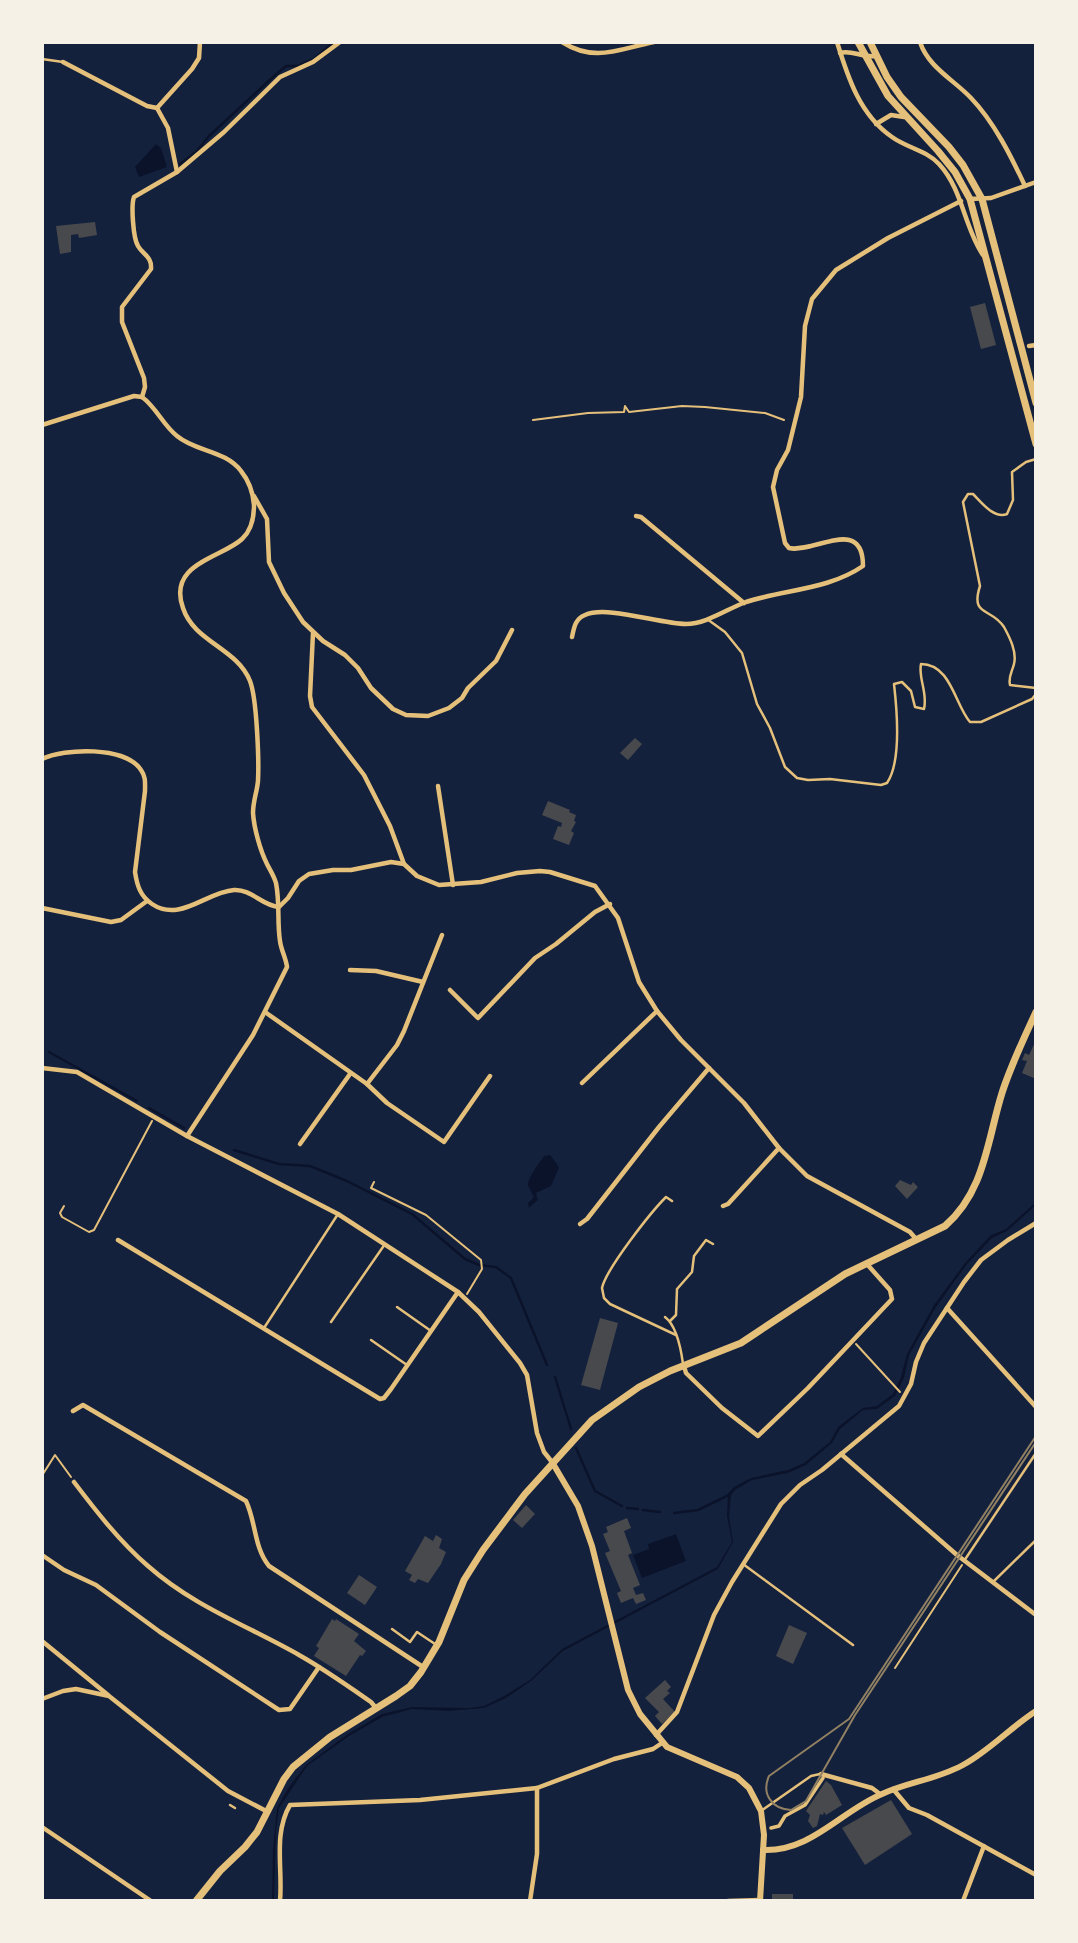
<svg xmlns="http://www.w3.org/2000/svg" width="1078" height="1943" viewBox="0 0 1078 1943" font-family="Lato,sans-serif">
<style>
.water{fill:#0b132b}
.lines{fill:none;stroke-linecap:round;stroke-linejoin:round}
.stream{stroke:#0b132b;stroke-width:2.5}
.building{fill:#48494c}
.path{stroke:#e5c07b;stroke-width:2}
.service{stroke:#e5c07b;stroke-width:2.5}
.pedestrian{stroke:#e5c07b;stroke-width:3.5}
.minor{stroke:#e5c07b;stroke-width:4.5}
.tertiary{stroke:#e5c07b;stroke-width:6}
.secondary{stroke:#e5c07b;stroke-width:7}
.primary{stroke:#e5c07b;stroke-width:7}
.tram{stroke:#918062;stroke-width:2}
</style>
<rect width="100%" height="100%" fill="#14213d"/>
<g class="water">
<path d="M156,144L161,148L167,167L139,177L135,167Z"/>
<path d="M550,1155L557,1164L559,1168L551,1186L536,1193L538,1200L529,1208L528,1203L534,1197C533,1196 528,1186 528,1185C528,1177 540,1162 544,1156Z"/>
<path d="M1036,1202V1205L1007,1231L992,1238L967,1264L936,1307L909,1355L904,1378L895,1396L877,1409L863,1410L840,1429L832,1443L806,1465L788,1473L752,1480L735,1490L731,1495L729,1516L733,1542L718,1569L563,1651L531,1681L506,1698L484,1708L448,1711L412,1709L382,1717L349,1736L307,1766L279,1808L276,1830L274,1901H272L273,1849L277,1808L289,1787L306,1765L348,1734L382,1714L412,1707L469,1708L484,1706L504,1696L530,1680L562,1649L717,1567L732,1542L727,1516L728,1493L734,1487L751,1478L788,1470L804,1463L830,1442L838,1427L863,1408L877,1406L893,1394L901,1377L907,1354L934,1305L965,1263L991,1235L1006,1229Z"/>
<path d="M676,1534L686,1561L642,1578L633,1555L649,1549L648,1544Z"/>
</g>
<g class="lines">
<g class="stream">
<path d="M180,164L196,152L209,136L273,77L286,66H298L314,59L334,42"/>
<path d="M49,1052L137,1101"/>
<path d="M149,1108L184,1128"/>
<path d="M234,1150L279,1164L310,1166L347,1181L412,1214L465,1259L479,1265L496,1267L511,1278L547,1365"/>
<path d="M555,1377L571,1429"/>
<path d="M576,1448L595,1491L622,1506"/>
<path d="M627,1508L638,1509"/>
<path d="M643,1510L660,1512"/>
<path d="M674,1513L698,1510L729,1495"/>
</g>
</g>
<g class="building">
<path d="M95,222L97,235L79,238L78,234L71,235V252L60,254L56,226Z"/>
<path d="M985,303L996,345L981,349L970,307Z"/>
<path d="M635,738L642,744L628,760L620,753Z"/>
<path d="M548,801L570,810L569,812L576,815L574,821L576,822L571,831L574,833L569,845L553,839L558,826L561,827L562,823L542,815Z"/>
<path d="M1036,1040V1079L1022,1073L1027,1061L1022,1060L1025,1053L1029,1055Z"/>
<path d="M900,1180L911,1185L913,1182L918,1187L907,1199L895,1186Z"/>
<path d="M600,1318L618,1323L600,1390L581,1385Z"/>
<path d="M526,1505L535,1514L522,1528L513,1520Z"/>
<path d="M627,1518L631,1528L624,1531L632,1553L628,1555L640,1585L633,1588L636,1595L643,1593L646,1600L636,1604L633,1598L621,1603L617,1593L621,1591L605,1553L610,1551L603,1534L608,1532L606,1527Z"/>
<path d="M436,1535L442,1539L439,1548L446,1552L441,1564L428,1583L418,1579L415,1583L409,1580L412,1575L405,1571L425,1536L433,1541Z"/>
<path d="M359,1575L377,1587L365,1605L347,1593Z"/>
<path d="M332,1619L335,1621L336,1619L359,1634L354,1641L366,1651L362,1656L360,1655L346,1676L314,1656L319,1648L316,1646Z"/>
<path d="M789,1625L807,1633L793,1664L776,1656Z"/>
<path d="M665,1680L671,1687L667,1691L670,1693L663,1699L675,1712L662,1724L655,1716L659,1712L645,1698Z"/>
<path d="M826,1781L831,1785L842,1805L826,1815L824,1812L823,1815L820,1814L817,1826L813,1828L808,1821L810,1815L806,1811Z"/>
<path d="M891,1800L912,1834L865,1865L842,1828Z"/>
<rect x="772" y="1894" width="21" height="7"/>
</g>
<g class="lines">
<g class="path">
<path d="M533,420L588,413L624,412L625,406L629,412L682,406L705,407L765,413L784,420"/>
<path d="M374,1182L371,1188L426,1215L481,1260L482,1269L467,1294"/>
<path d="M64,1206L60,1213L62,1217L89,1232L94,1230L152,1121"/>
<path d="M856,1344L900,1392"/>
<path d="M42,1484L43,1474L55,1455L71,1477"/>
<path d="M895,1668L962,1565"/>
</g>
<g class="service">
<path d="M42,59L63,62"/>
<path d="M1036,459L1026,462L1012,472L1013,500L1007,514C994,519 982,503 973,494H968L963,502L980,586C970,617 991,607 1004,627C1010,638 1017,652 1014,664C1012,672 1008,677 1010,685L1036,688"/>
<path d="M707,619L725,632L742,653L757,704L770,728L785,767L797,778L808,780L830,779L881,785L887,783C902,761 897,710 894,684L902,682L911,691L915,707L924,709C928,693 918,678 921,664C951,664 955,705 970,722H981L1032,699L1036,694"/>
<path d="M672,1201L666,1197C651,1212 606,1269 602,1288L604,1298L610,1304L676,1335"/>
<path d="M397,1307L431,1331"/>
<path d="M665,1317C677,1326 681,1349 683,1364"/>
<path d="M670,1321L676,1315L677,1289L692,1272L694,1256L706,1240L713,1244"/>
<path d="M331,1322L385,1244"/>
<path d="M264,1328L338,1214"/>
<path d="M371,1340L407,1365"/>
<path d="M964,1561L1036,1453"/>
<path d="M743,1564L853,1645"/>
<path d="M993,1582L1036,1540"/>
<path d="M392,1629L410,1642L417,1632L435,1644"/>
<path d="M230,1805L235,1808"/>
<path d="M761,1811L811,1776L820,1774"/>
</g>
<path class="pedestrian" d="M771,1828L779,1826L785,1816L805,1805L823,1778"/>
<g class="minor">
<path d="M562,42C595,63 619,49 654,42"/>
<path d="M837,42C848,78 860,115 892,137C907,148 926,150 939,164C963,190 964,227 983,255"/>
<path d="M920,42C928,67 954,80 971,98C994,122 1011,156 1025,186"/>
<path d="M840,53C851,49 862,58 876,56"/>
<path d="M63,62L147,106L157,108"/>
<path d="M157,108L192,69L199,58L200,42"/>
<path d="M157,108L168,128L177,172"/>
<path d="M876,124L891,115L904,117"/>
<path d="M970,199L991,198L1036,182"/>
<path d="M1029,346L1036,345"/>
<path d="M142,397C156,407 163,425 177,436C196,452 225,450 241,471C249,481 253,492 254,505C254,517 251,531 242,539C222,558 167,563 183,608C194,642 237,648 250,681C257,699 259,761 258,781C257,792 253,801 253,813C254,828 260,850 267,864C270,870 274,876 276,883C280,903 277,922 280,941C281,950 286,958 287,967L253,1035L187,1136"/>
<path d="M142,397L145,387L144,378L122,322V307L151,269C152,256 143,255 138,246C133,238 131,205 134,197L177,172L224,132L280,77L313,62L340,42"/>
<path d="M42,425L134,396L142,397"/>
<path d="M254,496L267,519L269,562L284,593L303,622L323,641L345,655L358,668L371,688L393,709L406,715L428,716L449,708L462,698L468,688L496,661L512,630"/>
<path d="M636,516L641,517L744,603"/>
<path d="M313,633L310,696L312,707L364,775L390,826L404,864"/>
<path d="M572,637C574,628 575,619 585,615C607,605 660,624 686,624C706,624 727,609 746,602C786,589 828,590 863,566C863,515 813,554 789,548L785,543L773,487L777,470L788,450L801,397L805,326L812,299L836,270L888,238L961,201"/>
<path d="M42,759C64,748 126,746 141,770C146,777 145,783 145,791L135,872C137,885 140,896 152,904C180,923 206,892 234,890C252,889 262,906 279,907L288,898L299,881L309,874L333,870H351L391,862L404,864L417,876L439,885L481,882L517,873L540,871L550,872L595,886L618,918L639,982L657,1011L681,1040L744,1103L779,1148L807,1176L910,1232L916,1239"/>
<path d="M438,786L453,885"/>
<path d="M42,908L111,922L121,920L147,901"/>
<path d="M350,970L376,971L423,982"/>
<path d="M450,990L478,1018L535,958L556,944L595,912L610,904"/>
<path d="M265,1012L367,1084L387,1103L444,1142L490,1076"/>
<path d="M42,1068L77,1072L187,1136L338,1214L458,1292L479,1312L520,1363L527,1375L537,1433L544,1452L552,1462"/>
<path d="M582,1083L657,1011"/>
<path d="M367,1084L397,1045L404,1031L442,935"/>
<path d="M300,1144L350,1074"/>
<path d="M723,1206L728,1204L779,1148"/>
<path d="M580,1224L587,1219L659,1127L709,1068"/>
<path d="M118,1240L380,1399L384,1398L391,1389L458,1292"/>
<path d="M947,1308L1036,1407"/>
<path d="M684,1366L686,1373L722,1408L758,1436L808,1388L892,1299L890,1290L866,1263"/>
<path d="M73,1411L83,1405L246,1501C256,1522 254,1548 269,1566L423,1667"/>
<path d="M841,1454L957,1555L1036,1615"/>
<path d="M74,1482C96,1511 120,1542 148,1566C193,1606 248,1626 299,1655C324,1669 348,1686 371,1702L376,1708"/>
<path d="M42,1555L64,1570L96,1585L160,1632L279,1710L290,1709L319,1667"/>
<path d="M42,1641L108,1695"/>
<path d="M42,1699L63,1691L76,1689L109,1696L228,1791L268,1812"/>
<path d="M656,1735L677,1712L714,1615L732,1582L781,1504L800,1485L822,1470L899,1406L911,1384L916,1362L924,1343L964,1282L981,1260L1008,1240L1036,1223"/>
<path d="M821,1774L872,1788L880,1794"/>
<path d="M893,1789L909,1808L927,1815L1036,1875"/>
<path d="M42,1827L151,1901"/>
<path d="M280,1901C283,1869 273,1834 290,1805L420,1800L537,1788L614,1759L653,1749L662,1743"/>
<path d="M530,1901L537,1854V1788"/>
<path d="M728,1901L760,1900"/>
<path d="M963,1901L984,1846"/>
</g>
<g class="tertiary">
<path d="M552,1462L578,1506L592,1546L628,1690L640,1714L667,1747L737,1777L749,1788L761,1811L764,1835L760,1901"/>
<path d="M763,1850C811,1852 841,1811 882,1794C908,1782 938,1779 963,1765C989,1751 1011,1727 1036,1711"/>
</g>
<path class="secondary" d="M196,1901L220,1871L245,1847L257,1832L284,1779L293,1767L330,1737L396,1696L410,1686L421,1672L439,1642L464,1580L483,1550L525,1494L592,1420L639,1387L670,1371L741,1343L845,1274L945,1226C985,1191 987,1141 1002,1093C1011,1065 1024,1038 1036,1012"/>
<g class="primary">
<path d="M858,42L888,96L938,151L955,172L970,199L1036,444"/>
<path d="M870,42L887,77L901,97L949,147L963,165L982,199L1036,403"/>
</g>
<path class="tram" d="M1036,1436L849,1719L769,1776C761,1794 772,1809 791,1810L806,1801L855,1715L1036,1442"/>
</g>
<rect width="1078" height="1943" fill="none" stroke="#f6f1e7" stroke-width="88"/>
</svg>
